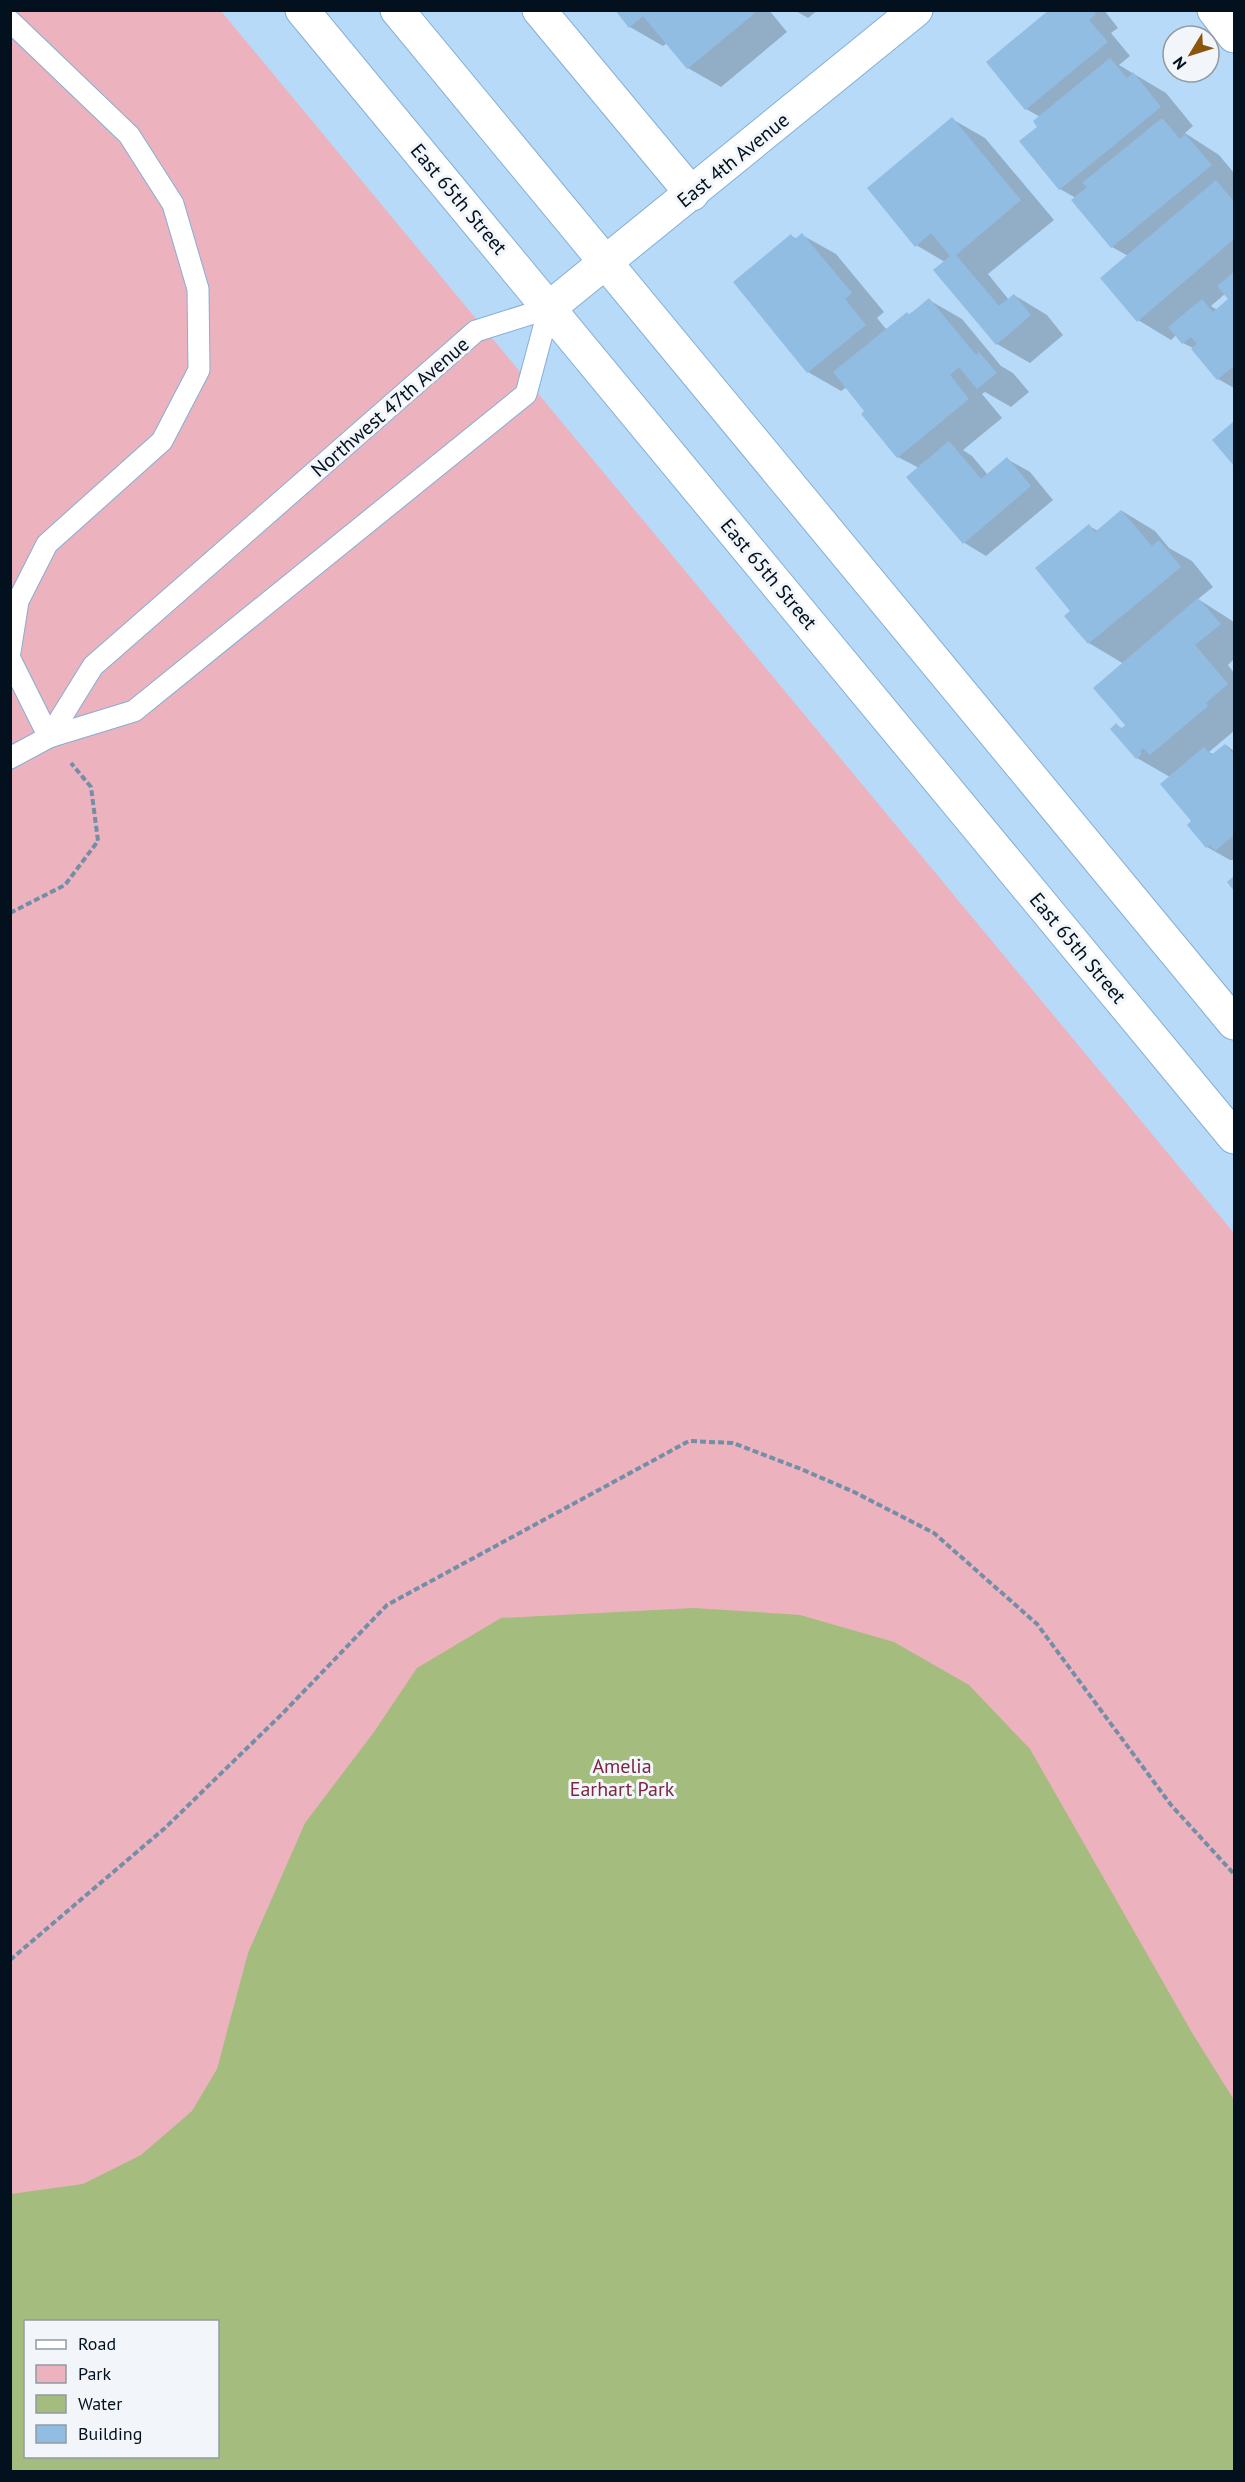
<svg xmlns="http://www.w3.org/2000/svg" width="1245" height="2482" viewBox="0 0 1245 2482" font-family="'PT Sans',sans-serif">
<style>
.green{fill:#ecb2be;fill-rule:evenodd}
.water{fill:#a4bc7e;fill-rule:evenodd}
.shadow{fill:#0003;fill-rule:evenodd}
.building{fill:#92bde2}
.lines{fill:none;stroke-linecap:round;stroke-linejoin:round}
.lane-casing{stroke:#85afd4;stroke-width:23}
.street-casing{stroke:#85afd4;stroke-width:35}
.secondary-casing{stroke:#85afd4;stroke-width:35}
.path{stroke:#738fa7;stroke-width:4;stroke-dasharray:6 3;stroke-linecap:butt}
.lane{stroke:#fff;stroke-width:21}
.street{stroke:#fff;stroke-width:33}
.secondary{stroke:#fff;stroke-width:33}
.labels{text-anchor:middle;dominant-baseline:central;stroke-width:6;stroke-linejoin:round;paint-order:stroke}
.street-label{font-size:20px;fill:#03111e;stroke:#f2f6fa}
.park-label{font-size:20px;fill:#7b2740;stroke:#f2f6fa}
</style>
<rect width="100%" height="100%" fill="#b7daf9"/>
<path class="green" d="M11,11H221L1234,1233V2471L11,2472ZM26,2322H218V2456H26Z"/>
<path class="water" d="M694,1608L800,1615L894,1642L969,1685L1030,1749L1191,2031L1234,2100V2471H11V2194L83,2184L141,2155L192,2111L217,2069L248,1953L305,1823L374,1732L417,1668L501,1618ZM26,2322H218V2456H26Z"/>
<g class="shadow">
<path d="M616,10H769L787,32L721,87L688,68L667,43L663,46L630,27Z"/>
<path d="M794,10H818L808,18Z"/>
<path d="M1051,10H1104L1118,28L1111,33L1130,56L1119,65L1166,93L1193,126L1185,133L1219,155L1234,173V388L1218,379L1193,348L1183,343L1176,335L1171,340L1138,320L1128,256L1112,247L1076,198L1060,189L1040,127V117L1026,109L988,62ZM1226,293L1230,299L1217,310L1211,306Z"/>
<path d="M952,119L985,138L1054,220L988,274L1009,300L1014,295L1047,315L1063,335L1030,363L997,344L945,262L916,245Z"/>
<path d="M802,235L836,254L884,312L877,318L887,330L929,300L962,319L1001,366L1013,373L1029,392L1011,407L985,392L982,394L1002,418L963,450L972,456L988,475L1007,459L1030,472L1053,500L986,556L963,542L919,468L898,457L847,387L841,391L808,372L791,236L797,239Z"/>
<path d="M1234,423V464L1214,440Z"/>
<path d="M1122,511L1155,531L1169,548L1192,561L1213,587L1198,599L1234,622V659L1228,665L1234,673V731L1209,752L1214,755L1226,745L1234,751V860H1230L1207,847L1170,777L1137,758L1117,725L1123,729L1127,726L1124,664L1089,643L1072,611L1089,526L1098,531Z"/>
</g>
<g class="building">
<path d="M615,10H753L755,13L687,69L643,16L629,28Z"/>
<path d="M1049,10H1093L1096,14L1089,20L1108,42L1025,110L986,62Z"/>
<path d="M1110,58L1127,78L1133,72L1161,107L1059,190L1019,141L1037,127L1033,121Z"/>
<path d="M952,117L1021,200L956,255L999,306L1014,294L1031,315L996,345L933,270L950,256L931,233L915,247L867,188Z"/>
<path d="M1162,118L1180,139L1185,134L1212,165L1111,248L1071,200L1087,187L1082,183Z"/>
<path d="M1216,180L1234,202V239L1137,322L1100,278Z"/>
<path d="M802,233L852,293L845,299L866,325L807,373L733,282L791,234L795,239Z"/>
<path d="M1234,272V366L1217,380L1191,349L1197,344L1191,337L1182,344L1168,327L1202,299L1213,312L1228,299L1217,286Z"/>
<path d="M929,298L976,355L979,352L997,373L977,389L959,367L950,375L969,399L897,458L861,414L864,411L833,372L907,312L909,315Z"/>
<path d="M1234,421V466L1212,440Z"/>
<path d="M949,441L981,479L1007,457L1031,486L963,544L906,477Z"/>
<path d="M1121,510L1152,546L1159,540L1181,567L1088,644L1064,616L1070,611L1035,568L1089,524L1095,532Z"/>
<path d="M1198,598L1221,624L1195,645L1228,684L1206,703L1208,706L1150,755L1143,748L1140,751L1142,754L1136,759L1110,729L1116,723L1121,729L1125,725L1093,688Z"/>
<path d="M1225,744L1234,755V835L1215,851L1210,845L1206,848L1187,825L1191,821L1160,784L1204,747L1211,755Z"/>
<path d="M1234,876V891L1227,882Z"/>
</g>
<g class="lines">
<defs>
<g id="lane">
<path d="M10,21L129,135L173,204L198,289L199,370L162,441L47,544L18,601L10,652"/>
<path d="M10,659L49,737"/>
<path d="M49,737L93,666L476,331L549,308"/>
<path d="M10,758L49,737L134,711L526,394L549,308"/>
</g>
<g id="street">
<path d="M539,10L692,194"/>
<path d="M1214,10L1234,36"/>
</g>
<g id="secondary">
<path d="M302,10L1234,1137"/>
<path d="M397,10L1234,1023"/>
<path d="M549,308L916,10"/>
</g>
</defs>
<use href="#lane" class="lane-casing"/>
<use href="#street" class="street-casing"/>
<use href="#secondary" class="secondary-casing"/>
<g class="path">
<path d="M10,913L65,885L98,841L91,787L71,763"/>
<path d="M10,1960L165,1828L282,1714L387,1605L689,1441L733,1443L801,1469L854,1492L934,1533L1037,1624L1171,1805L1234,1874"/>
</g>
<use href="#lane" class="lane"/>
<use href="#street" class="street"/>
<use href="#secondary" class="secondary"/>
</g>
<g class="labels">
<g class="street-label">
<text transform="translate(733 160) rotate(-39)">East 4th Avenue</text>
<text transform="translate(459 199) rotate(50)">East 65th Street</text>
<text transform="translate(390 407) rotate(-41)">Northwest 47th Avenue</text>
<text transform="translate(769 574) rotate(50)">East 65th Street</text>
<text transform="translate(1078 948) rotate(50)">East 65th Street</text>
</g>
<g class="park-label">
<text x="622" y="1766">Amelia<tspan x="622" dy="23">Earhart Park</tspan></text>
</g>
</g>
<rect width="1245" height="2482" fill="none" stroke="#03111e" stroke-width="24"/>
<rect x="24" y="2320" width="195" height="138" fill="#f2f6fa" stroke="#929aa2" stroke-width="1.5"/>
<rect x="36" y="2340" width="30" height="9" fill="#ffffff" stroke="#929aa2" stroke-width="1.5"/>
<text x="78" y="2350" font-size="18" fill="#03111e">Road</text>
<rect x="36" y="2365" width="30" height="18" fill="#ecb2be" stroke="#929aa2" stroke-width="1.5"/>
<text x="78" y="2380" font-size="18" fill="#03111e">Park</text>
<rect x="36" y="2395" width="30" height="18" fill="#a4bc7e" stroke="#929aa2" stroke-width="1.5"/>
<text x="78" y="2410" font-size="18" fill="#03111e">Water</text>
<rect x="36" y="2425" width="30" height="18" fill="#92bde2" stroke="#929aa2" stroke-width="1.5"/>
<text x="78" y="2440" font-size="18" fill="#03111e">Building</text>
<g transform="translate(1191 54) rotate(232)"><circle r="28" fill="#f2f6fa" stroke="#929aa2" stroke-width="1.5"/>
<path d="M0-4.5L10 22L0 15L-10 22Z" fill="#8d550b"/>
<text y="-9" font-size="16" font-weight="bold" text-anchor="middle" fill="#03111e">N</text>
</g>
</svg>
